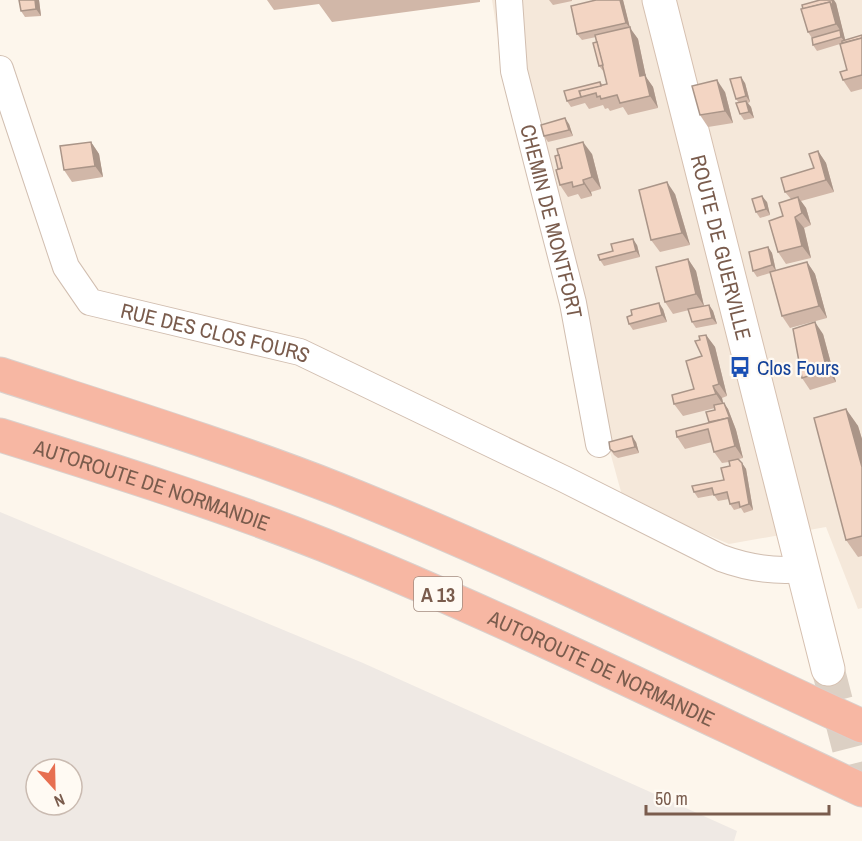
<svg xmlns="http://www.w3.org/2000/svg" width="862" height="841" viewBox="0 0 862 841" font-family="'Archivo Narrow',sans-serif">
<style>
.residential{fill:#f5e8da}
.industrial{fill:#efe9e4;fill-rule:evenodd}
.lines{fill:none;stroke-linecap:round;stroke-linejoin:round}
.secondary-tunnel{stroke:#dcd0c4;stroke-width:33;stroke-dasharray:33 16;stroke-linecap:butt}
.street-casing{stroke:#d1beb0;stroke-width:28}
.secondary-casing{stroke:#d6c0b0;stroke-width:35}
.highway-casing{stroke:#dad1cd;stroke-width:35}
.street{stroke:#fff;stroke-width:26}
.secondary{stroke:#fff;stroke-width:33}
.highway{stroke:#f7b7a3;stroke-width:33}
.wall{fill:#d1b7a8}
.shaded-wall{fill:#aa9588}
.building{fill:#f3d5c3;stroke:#aa9588;stroke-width:1.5}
.labels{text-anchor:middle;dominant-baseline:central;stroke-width:4.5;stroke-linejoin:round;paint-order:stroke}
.shield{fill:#fffaf3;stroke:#a28b7f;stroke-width:1.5}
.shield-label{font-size:20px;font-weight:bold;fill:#7a5c4d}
.street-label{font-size:21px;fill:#7a5c4d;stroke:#fffaf3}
.transit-label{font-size:21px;fill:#164399;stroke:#fffaf3;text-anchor:start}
</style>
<rect width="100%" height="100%" fill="#fdf6ec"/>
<path class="residential" d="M492,0H862V608L858,609L826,527L729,544L623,499L501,56Z"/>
<path class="industrial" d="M0,512L363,663L737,831L734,841H0ZM36,769H72V805H36Z"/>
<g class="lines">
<path class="secondary-tunnel" d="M828,669L862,800"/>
<defs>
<g id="street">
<path id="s1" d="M509,0L514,71L573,303L599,444"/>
<path id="s2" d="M0,69L66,267L90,302L300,352L564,479L721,558C748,568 774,572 803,569"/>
</g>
<g id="secondary">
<path id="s3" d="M659,0L828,669"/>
</g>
<g id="highway">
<path d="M0,374C113,411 227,446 337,489C515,560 688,646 862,726"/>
<path id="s4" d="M0,435C109,469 218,503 324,545C507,619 684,707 862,790"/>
</g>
</defs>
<use href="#street" class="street-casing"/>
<use href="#secondary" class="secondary-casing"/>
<use href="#highway" class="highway-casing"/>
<use href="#street" class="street"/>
<use href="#secondary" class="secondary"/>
<use href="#highway" class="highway"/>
</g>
<g class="wall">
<path d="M19,0H39L41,16L25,17L21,11Z"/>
<path d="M267,0H480V2L332,22L319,4L274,10Z"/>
<path d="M549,0H572V1L553,5Z"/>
<path d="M596,0H623L630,28L638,39L646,77L653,87L658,108L628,115L623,107L610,111L608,108L605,109L603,105L589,109L585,103L571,107L567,101L600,82L603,85L607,84L604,72L599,66L596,37L582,40L577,34Z"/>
<path d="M836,3L845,40L862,35V89L851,92L843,80L847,70L840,44L817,51L813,45L812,38L808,32Z"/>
<path d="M745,83L750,102L748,103L751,107L754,118L744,120L740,114L739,103L736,99Z"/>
<path d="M725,92L733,123L708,127L700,115Z"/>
<path d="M569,124L573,136L548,142L544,136Z"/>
<path d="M91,142L99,154L103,177L72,182L64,170Z"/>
<path d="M818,151L826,163L834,192L801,201L806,208L811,225L804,228L811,258L786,264L778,252L791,199L785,192L814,168Z"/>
<path d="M592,154L601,189L591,192L592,196L581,199L578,194L568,197L560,185Z"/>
<path d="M675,194L690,245L660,252L651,240Z"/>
<path d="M767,202L770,215L760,218L756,212Z"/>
<path d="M637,245L640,257L604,266L600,260Z"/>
<path d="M768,247L772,253L776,271L807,262L815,274L827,318L790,328L782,316L770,273L757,277L753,271Z"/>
<path d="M688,259L696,271L704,306L709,305L713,311L717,324L696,328L692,322L689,310L673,314L665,302Z"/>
<path d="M663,309L667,322L633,330L629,324Z"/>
<path d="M823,334L836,382L810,390L802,378Z"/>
<path d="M706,335L715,347L727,396L722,398L723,403L728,409L736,430L743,458L739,459L746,469L753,510L744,513L741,508L734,510L730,504L729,499L718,501L714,495L698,498L694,492L724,480L730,466L729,462L722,463L714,452L712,442L685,449L677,437L709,422L715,410V408L683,416L674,404L694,389L702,356L700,340Z"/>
<path d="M846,409L858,426L862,439V556L858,557L846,540Z"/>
<path d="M636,442L639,453L618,458L614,455L610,449Z"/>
</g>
<g class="shaded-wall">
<path d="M35,0H39L41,16L36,9Z"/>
<path d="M620,0H623L630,28L638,39L646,77L653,87L658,108L650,96L640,76L630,28L626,23Z"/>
<path d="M832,0H834L836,3L846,43L841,37L840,30L836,24L830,2Z"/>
<path d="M741,77L745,83L750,102L746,96Z"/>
<path d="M717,80L725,92L733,123L725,111Z"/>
<path d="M746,101L751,107L754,118L749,112Z"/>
<path d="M565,118L569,124L573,136L569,130Z"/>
<path d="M91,142L99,154L103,177L95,166Z"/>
<path d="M583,142L592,154L601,189L592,177Z"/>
<path d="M818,151L826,163L834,192L826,180Z"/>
<path d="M583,180L591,192L592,196L584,184Z"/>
<path d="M667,182L675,194L690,245L682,233Z"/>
<path d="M762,196L767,202L770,215L766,209Z"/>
<path d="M798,197L806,208L811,225L802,213Z"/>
<path d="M795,217L804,228L811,258L802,246Z"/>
<path d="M633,239L637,245L640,257L636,251Z"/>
<path d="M768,247L772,253L776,271L772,265Z"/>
<path d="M688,259L696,271L704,306L696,294Z"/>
<path d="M807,262L815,274L827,318L819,306Z"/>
<path d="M659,303L663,309L667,322L662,315Z"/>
<path d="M709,305L713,311L717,324L712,318Z"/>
<path d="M815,322L823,334L836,382L827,370Z"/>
<path d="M706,335L715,347L727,396L719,384Z"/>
<path d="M713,386L722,398L724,406L716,394Z"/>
<path d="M724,403L728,409L736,430L743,458L735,446Z"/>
<path d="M846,409L858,426L862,439V467Z"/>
<path d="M632,436L636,442L639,453L635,447Z"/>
<path d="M742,463L746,469L753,510L749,504Z"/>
</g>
<g class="building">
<path d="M19,0H35L36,9L21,11Z"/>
<path d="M596,0H620L626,23L577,34L571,6Z"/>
<path d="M820,0H832L834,8L830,2L803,9L802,5Z"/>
<path d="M830,2L836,24L808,32L801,9Z"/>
<path d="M630,27L640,76L645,75L650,96L620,103L617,95L601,99L600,96L597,97L596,93L581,97L579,91L607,84L595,35Z"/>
<path d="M840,30L841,37L813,45L812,38Z"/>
<path d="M862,35V38L842,43V41Z"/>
<path d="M862,38V75L843,80L840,72L847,70L840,44Z"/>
<path d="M597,42L603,65L599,66L593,43Z"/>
<path d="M741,77L746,96L736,99L730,79Z"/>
<path d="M717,80L725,111L700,115L692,86Z"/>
<path d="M600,82L601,86L579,91L581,97L567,101L564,91Z"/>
<path d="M746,101L749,112L740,114L736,103Z"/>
<path d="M565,118L569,130L544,136L541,125Z"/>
<path d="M91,142L95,166L64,170L60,146Z"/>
<path d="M583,142L592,177L583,180L584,184L573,187L572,182L560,185L556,170L562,168L557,149Z"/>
<path d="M818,151L826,180L785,192L781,178L814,168L809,154Z"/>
<path d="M559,155L562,168L558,169L555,156Z"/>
<path d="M667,182L682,233L651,240L639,190Z"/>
<path d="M762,196L766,209L756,212L752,199Z"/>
<path d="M798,197L802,213L795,217L802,246L778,252L769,221L783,216L779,203Z"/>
<path d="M633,239L636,251L600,260L598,255L613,251L611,244Z"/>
<path d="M768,247L772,265L753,271L749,252Z"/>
<path d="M688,259L696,294L665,302L656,267Z"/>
<path d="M807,262L819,306L782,316L770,272Z"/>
<path d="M659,303L662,315L629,324L627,317L632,315L631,310Z"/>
<path d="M709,305L712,318L692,322L688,309Z"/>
<path d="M815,322L827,370L802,378L793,329Z"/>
<path d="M706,335L719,384L713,386L716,394L674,404L672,395L694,389L686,361L702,356L695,341L700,340L699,336Z"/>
<path d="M724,403L732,424L728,418L709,422L706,412L715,410L714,405Z"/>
<path d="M846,409L862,467V536L846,540L814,418Z"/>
<path d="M728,418L735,446L714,452L708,429L677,437L676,431Z"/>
<path d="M632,436L635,447L614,452L610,449L609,442Z"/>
<path d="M738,459L742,463L749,504L740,507L739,502L730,504L727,492L714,495L712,488L694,492L692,486L724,480L721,468L730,466L729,461Z"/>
</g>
<defs>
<symbol id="bus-bare" viewBox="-9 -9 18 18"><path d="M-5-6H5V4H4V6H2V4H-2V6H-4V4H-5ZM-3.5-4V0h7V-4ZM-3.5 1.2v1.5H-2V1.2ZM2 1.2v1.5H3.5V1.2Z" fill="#1a4fb4" stroke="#fffaf3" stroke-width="2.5" paint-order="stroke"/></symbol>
</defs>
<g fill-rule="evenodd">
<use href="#bus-bare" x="725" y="352" width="30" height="30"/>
</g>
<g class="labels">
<rect class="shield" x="414" y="577" width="48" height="34" rx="4.5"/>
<g class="shield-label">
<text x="438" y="594">A 13</text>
</g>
<g class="street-label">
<text stroke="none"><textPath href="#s1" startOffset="226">CHEMIN DE MONTFORT</textPath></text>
<text stroke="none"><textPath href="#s3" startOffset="255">ROUTE DE GUERVILLE</textPath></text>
<text stroke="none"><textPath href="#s2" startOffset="380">RUE DES CLOS FOURS</textPath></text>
<text stroke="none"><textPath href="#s4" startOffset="160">AUTOROUTE DE NORMANDIE</textPath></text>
<text stroke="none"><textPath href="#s4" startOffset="646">AUTOROUTE DE NORMANDIE</textPath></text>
</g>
<g class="transit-label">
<text x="757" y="367">Clos Fours</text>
</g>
</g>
<g transform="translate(54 787) rotate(158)"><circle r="28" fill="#fffaf3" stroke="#cabbb1" stroke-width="1.5"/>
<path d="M0-4.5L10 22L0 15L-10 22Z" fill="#e76f51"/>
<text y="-9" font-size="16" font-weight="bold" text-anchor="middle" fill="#7a5c4d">N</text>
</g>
<path d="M646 805v9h183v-9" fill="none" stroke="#7a5c4d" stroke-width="3"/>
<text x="655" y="805" font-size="18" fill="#7a5c4d" stroke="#fffaf3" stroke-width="4.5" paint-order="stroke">50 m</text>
</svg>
